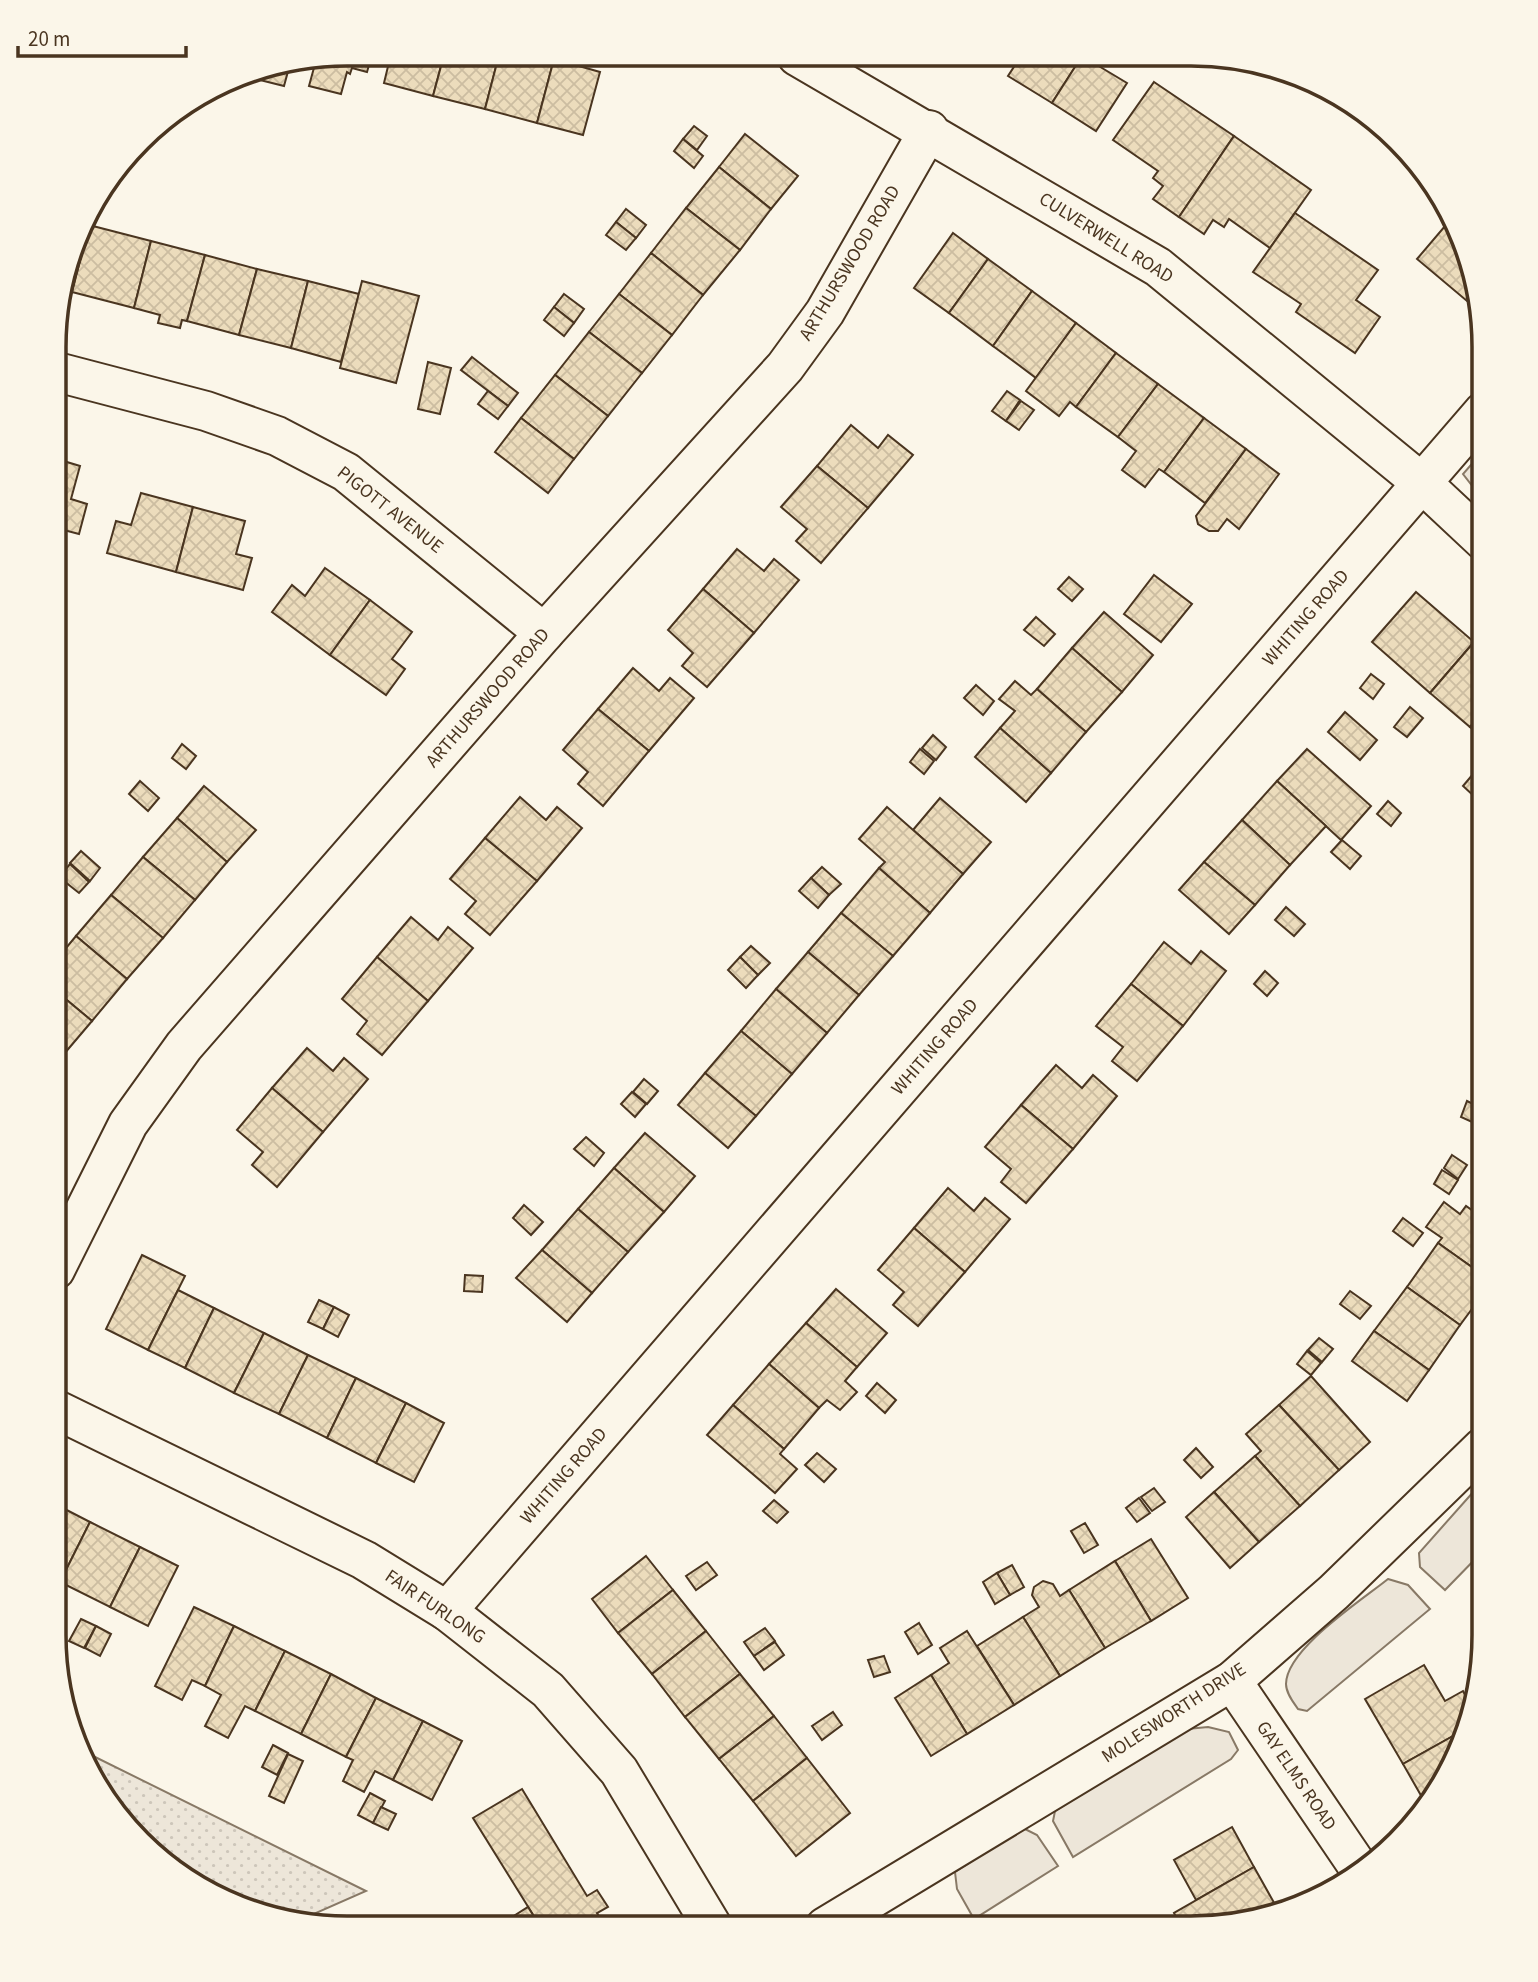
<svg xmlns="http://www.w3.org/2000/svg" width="1538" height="1982" viewBox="0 0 1538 1982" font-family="'Source Sans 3',sans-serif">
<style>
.grass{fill:#ede6d9;stroke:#887966;stroke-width:2}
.park{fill:url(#park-dots);stroke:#887966;stroke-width:2}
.building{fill:url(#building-cross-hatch);stroke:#4a3520;stroke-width:2}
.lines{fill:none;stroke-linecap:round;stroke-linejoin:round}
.minor-casing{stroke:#4a3520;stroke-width:42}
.minor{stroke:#fbf6e9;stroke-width:38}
.labels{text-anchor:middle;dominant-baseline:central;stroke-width:5;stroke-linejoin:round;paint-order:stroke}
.street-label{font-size:19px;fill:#4a3520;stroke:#fbf6e9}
.rim{fill:none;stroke:#4a3520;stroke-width:3.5}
</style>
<defs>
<pattern id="park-dots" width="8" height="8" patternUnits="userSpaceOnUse" patternTransform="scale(1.75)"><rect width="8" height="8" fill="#ede6d9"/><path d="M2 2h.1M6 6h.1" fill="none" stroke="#cdc6ba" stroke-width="1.8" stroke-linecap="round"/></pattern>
<pattern id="building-cross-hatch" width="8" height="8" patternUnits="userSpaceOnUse" patternTransform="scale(1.75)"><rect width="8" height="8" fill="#ecdcbc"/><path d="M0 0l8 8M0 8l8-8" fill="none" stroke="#ccbda1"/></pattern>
</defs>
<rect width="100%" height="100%" fill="#fbf6e9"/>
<g class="grass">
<path d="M1484,450V501L1463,474Z"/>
<path d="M1483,1481V1551L1445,1590L1420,1567L1419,1553Z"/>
<path d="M1388,1579L1408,1585L1430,1609L1307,1711L1298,1709C1293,1702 1286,1693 1286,1684C1286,1649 1362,1600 1388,1579Z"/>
<path d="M1208,1727L1229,1732L1238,1750L1231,1759L1073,1857L1053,1821L1055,1811L1187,1729Z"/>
<path d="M1023,1828L1037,1835L1058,1866L974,1919L957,1889L955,1872Z"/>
</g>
<path class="park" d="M81,1750L366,1891L298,1921L184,1878L127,1828L85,1765Z"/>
<g class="building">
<path d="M348,54H372L367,72L352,68L350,74L347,72L341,94L309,86L315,64L305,61Z"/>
<path d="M391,54L444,55L433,96L384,83Z"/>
<path d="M444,55H499L485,109L433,96Z"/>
<path d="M499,55H540L554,59L537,123L485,109Z"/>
<path d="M1021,56H1082L1052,103L1008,76Z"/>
<path d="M1082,56L1127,83L1096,131L1052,103Z"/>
<path d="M554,59L600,72L583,135L537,123Z"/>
<path d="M290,64L284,86L256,79L259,69Z"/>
<path d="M1154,82L1234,136L1179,217L1153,199L1163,186L1153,178L1158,171L1113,140Z"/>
<path d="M694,126L707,136L697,150L683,139Z"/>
<path d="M745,134L798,176L771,209L719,167Z"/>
<path d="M1234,136L1311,190L1270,248L1229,219L1224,227L1213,220L1204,234L1179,217Z"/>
<path d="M683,139L703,156L694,168L674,151Z"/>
<path d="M719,167L771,209L740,250L686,208Z"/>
<path d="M686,208L740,250L703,295L651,253Z"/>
<path d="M626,209L646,225L636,238L616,222Z"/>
<path d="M1295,213L1378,270L1356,300L1380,317L1355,353L1296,312L1301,304L1253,272Z"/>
<path d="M1451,219L1454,222L1472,296L1467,301L1417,259Z"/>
<path d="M616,222L636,238L626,250L606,235Z"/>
<path d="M89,225L151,241L134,308L72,292Z"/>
<path d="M953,233L988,259L949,313L914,288Z"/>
<path d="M151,241L205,255L187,321L182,320L180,328L158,323L160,315L134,308Z"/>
<path d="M651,253L703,295L672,335L619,294Z"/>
<path d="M205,255L257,269L239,335L187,321Z"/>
<path d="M988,259L1032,291L993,346L949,313Z"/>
<path d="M257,269L308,281L291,348L239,335Z"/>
<path d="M308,281L359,294L341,362L291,348Z"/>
<path d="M362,281L419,296L396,383L340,368Z"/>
<path d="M1032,291L1076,323L1036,378L993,346Z"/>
<path d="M564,294L584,309L574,323L554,307Z"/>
<path d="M619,294L672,335L642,373L589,332Z"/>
<path d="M554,307L574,323L564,336L544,320Z"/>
<path d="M1076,323L1116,353L1076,407L1070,402L1059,416L1026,391Z"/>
<path d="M589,332L642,373L608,416L555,375Z"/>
<path d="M1116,353L1158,384L1118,437L1076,407Z"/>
<path d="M472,357L518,393L508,406L461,370Z"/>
<path d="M428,362L451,368L440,414L418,409Z"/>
<path d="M555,375L608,416L574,459L521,418Z"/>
<path d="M1158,384L1204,418L1164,472L1159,469L1145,487L1122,470L1136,451L1118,437Z"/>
<path d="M488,391L508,406L498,419L478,404Z"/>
<path d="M1007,391L1020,400L1006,421L992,411Z"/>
<path d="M1021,401L1034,410L1019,430L1006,421Z"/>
<path d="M521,418L574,459L548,493L495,452Z"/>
<path d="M1204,418L1246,449L1205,503L1164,472Z"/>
<path d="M851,425L878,448L888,435L913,455L868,508L817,466Z"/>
<path d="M1246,449L1279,474L1239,529L1227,519L1218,531H1209L1198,524L1196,516Z"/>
<path d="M57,459L80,466L71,499L87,504L79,534L56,528Z"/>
<path d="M817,466L868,508L821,563L796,541L807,529L781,507Z"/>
<path d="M141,493L193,507L176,572L107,553L116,521L131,525Z"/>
<path d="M193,507L245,521L236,554L252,558L243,590L176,572Z"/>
<path d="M737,549L764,571L774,559L799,580L754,633L703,589Z"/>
<path d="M325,568L370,600L330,655L272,612L292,585L305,596Z"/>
<path d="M1154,575L1192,604L1161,642L1124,614Z"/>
<path d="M1069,577L1083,589L1072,601L1058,589Z"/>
<path d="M703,589L754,633L707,687L682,666L693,653L668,630Z"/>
<path d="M1416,592L1474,642L1430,693L1372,642Z"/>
<path d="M370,600L412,632L392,659L405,669L386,695L330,655Z"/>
<path d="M1104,612L1153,655L1122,692L1072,648Z"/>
<path d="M1036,617L1055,634L1044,646L1024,630Z"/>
<path d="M1474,642L1484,650V711L1470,727L1430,693Z"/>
<path d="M1072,648L1122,692L1086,732L1037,689Z"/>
<path d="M633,668L659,691L670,678L694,698L649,751L598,709Z"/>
<path d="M1371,674L1384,684L1373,699L1360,688Z"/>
<path d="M1015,681L1031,695L1037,689L1086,732L1051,773L1000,728L1015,711L999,699Z"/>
<path d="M976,685L994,701L983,715L964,698Z"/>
<path d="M1410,707L1423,718L1407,737L1394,727Z"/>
<path d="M598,709L649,751L603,806L578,784L588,772L563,750Z"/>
<path d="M1484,711V739L1470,727Z"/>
<path d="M1345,712L1377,740L1360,760L1328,732Z"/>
<path d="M1000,728L1051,773L1026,802L975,757Z"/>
<path d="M933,735L946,747L936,760L922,748Z"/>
<path d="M182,744L196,756L186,769L172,758Z"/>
<path d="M920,749L934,761L924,774L910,762Z"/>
<path d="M1307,749L1371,806L1341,840L1277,781Z"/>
<path d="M1479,767L1484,771V788L1475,797L1463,786Z"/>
<path d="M140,781L159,798L148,811L129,794Z"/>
<path d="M1277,781L1326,826L1290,865L1242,820Z"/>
<path d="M204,786L256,830L227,862L177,818Z"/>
<path d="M520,797L546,820L557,807L582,828L537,881L485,838Z"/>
<path d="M940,798L991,842L963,874L913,830Z"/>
<path d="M1388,801L1401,813L1391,826L1377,814Z"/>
<path d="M887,807L963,874L930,913L879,868L885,862L859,839Z"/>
<path d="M177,818L227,862L195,900L143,857Z"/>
<path d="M1242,820L1290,865L1255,905L1204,862Z"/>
<path d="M485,838L537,881L490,935L465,914L476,901L450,879Z"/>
<path d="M1342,840L1361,856L1350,869L1331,852Z"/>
<path d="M81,851L100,868L90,881L70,863Z"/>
<path d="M143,857L195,900L163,938L111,895Z"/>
<path d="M1204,862L1255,905L1229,934L1179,890Z"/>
<path d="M70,864L89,882L79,893L59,877Z"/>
<path d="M822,867L841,884L829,895L811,878Z"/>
<path d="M879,868L930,913L893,956L841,913Z"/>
<path d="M811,878L829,895L818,908L799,891Z"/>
<path d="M111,895L163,938L127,979L76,936Z"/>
<path d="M1286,907L1305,924L1294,936L1275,920Z"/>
<path d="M841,913L893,956L859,995L808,952Z"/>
<path d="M411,917L438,940L448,927L473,948L428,1001L377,957Z"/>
<path d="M76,936L127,979L92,1021L56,991V960Z"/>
<path d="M1164,942L1191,964L1201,951L1226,971L1183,1026L1131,984Z"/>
<path d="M751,946L770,963L758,975L740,957Z"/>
<path d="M808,952L859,995L827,1033L776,989Z"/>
<path d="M377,957L428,1001L382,1055L357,1034L367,1021L342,999Z"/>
<path d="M740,957L758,975L746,988L728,970Z"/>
<path d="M1265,971L1278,983L1267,996L1254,984Z"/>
<path d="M1131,984L1183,1026L1137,1081L1112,1061L1123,1047L1096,1026Z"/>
<path d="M776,989L827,1033L792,1074L741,1031Z"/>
<path d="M56,991L92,1021L64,1054L55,1047Z"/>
<path d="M741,1031L792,1074L756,1116L705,1073Z"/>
<path d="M307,1048L333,1071L344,1058L368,1079L323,1132L272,1088Z"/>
<path d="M1056,1065L1082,1088L1093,1075L1117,1096L1073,1149L1021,1105Z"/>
<path d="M705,1073L756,1116L728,1148L678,1105Z"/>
<path d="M644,1079L658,1091L647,1104L633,1092Z"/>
<path d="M272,1088L323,1132L277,1187L252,1165L263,1152L237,1130Z"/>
<path d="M632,1092L646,1104L635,1117L621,1104Z"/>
<path d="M1467,1101L1483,1109V1127L1461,1117Z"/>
<path d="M1021,1105L1073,1149L1026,1203L1001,1182L1011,1169L985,1147Z"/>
<path d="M645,1133L695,1176L664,1212L614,1168Z"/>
<path d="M586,1137L604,1153L594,1166L574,1149Z"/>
<path d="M1452,1155L1467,1165L1458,1179L1444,1168Z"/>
<path d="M614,1168L664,1212L628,1252L578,1209Z"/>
<path d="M1442,1170L1458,1180L1449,1194L1434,1184Z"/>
<path d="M948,1188L974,1211L985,1198L1010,1219L965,1272L914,1228Z"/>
<path d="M1444,1202L1460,1214L1466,1206L1483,1218V1275L1438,1243L1442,1238L1426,1227Z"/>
<path d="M524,1205L543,1222L531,1235L513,1218Z"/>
<path d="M578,1209L628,1252L592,1293L542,1250Z"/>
<path d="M1403,1218L1423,1233L1413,1246L1393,1231Z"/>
<path d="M914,1228L965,1272L918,1326L893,1305L904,1292L878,1270Z"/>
<path d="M1438,1243L1483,1275V1294L1460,1325L1407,1287Z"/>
<path d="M542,1250L592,1293L567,1322L516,1278Z"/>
<path d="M142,1255L185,1276L148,1350L106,1329Z"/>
<path d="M465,1275L483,1276L482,1292L464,1291Z"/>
<path d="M1407,1287L1460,1325L1429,1370L1374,1331Z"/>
<path d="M836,1289L887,1333L857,1367L806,1323Z"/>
<path d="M178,1290L214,1308L185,1368L148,1350Z"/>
<path d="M1350,1291L1371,1306L1360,1319L1340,1304Z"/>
<path d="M319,1300L334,1307L323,1329L308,1322Z"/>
<path d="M334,1307L349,1315L338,1337L323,1329Z"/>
<path d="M214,1308L264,1333L234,1393L185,1368Z"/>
<path d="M806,1323L857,1367L845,1381L857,1392L840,1410L827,1400L819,1408L769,1364Z"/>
<path d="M1374,1331L1429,1370L1407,1401L1352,1361Z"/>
<path d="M264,1333L308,1355L279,1414L234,1393Z"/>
<path d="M1319,1338L1333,1349L1322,1362L1308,1350Z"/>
<path d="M1307,1351L1321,1363L1311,1375L1297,1364Z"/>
<path d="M308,1355L356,1378L327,1438L279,1414Z"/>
<path d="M769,1364L819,1408L784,1449L733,1405Z"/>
<path d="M1311,1376L1370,1442L1339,1470L1279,1405Z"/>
<path d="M356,1378L406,1403L376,1463L327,1438Z"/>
<path d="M877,1383L896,1400L885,1413L866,1396Z"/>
<path d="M406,1403L444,1423L414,1482L376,1463Z"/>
<path d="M733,1405L784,1449L780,1454L797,1469L775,1493L707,1435Z"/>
<path d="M1279,1405L1339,1470L1300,1506L1255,1456L1261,1451L1246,1434Z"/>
<path d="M1196,1448L1213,1467L1201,1478L1184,1460Z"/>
<path d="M817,1453L836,1469L824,1482L805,1465Z"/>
<path d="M1255,1456L1300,1506L1259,1542L1214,1492Z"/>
<path d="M1154,1488L1165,1502L1152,1511L1141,1497Z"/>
<path d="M1214,1492L1259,1542L1230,1568L1186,1517Z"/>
<path d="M1139,1498L1150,1513L1137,1522L1126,1508Z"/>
<path d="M774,1500L788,1512L777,1523L763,1511Z"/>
<path d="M55,1504L90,1522L60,1582L54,1579Z"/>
<path d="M90,1522L140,1547L110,1607L60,1582Z"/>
<path d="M1085,1523L1098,1545L1084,1553L1071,1531Z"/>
<path d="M1151,1539L1188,1598L1151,1621L1115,1561Z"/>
<path d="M140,1547L178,1566L148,1626L110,1607Z"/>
<path d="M646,1556L673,1590L618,1633L592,1599Z"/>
<path d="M1115,1561L1151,1621L1105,1648L1069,1590Z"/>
<path d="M707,1562L717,1575L696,1590L686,1576Z"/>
<path d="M1012,1565L1024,1587L1010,1595L997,1573Z"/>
<path d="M997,1573L1010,1595L995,1604L983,1582Z"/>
<path d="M1043,1581L1053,1584L1060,1596L1069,1590L1105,1648L1060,1676L1023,1617L1039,1607L1032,1595L1034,1587Z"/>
<path d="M673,1590L706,1631L652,1674L618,1633Z"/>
<path d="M194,1607L234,1626L205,1686L192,1680L182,1700L155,1686Z"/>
<path d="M1023,1617L1060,1676L1014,1705L977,1646Z"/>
<path d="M81,1619L96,1626L84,1648L69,1641Z"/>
<path d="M919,1623L932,1645L918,1654L905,1632Z"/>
<path d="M96,1626L111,1634L100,1656L85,1648Z"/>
<path d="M234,1626L285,1651L255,1711L245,1706L228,1738L205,1726L221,1695L205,1686Z"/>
<path d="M765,1628L775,1641L754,1656L744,1642Z"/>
<path d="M706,1631L740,1674L685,1717L652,1674Z"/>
<path d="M967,1631L1014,1705L967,1734L931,1675L949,1663L940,1648Z"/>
<path d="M775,1642L784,1655L764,1670L754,1656Z"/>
<path d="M285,1651L331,1674L301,1734L255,1711Z"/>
<path d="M884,1656L890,1672L874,1677L868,1660Z"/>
<path d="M1424,1665L1445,1701L1463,1691L1472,1708L1469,1727L1403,1764L1365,1699Z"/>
<path d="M331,1674L376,1698L346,1757L301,1734Z"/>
<path d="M740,1674L774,1716L719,1759L685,1717Z"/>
<path d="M931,1675L967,1734L931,1756L895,1698Z"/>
<path d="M376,1698L423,1721L393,1780L375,1771L364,1792L343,1781L353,1760L346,1757Z"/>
<path d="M833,1712L842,1725L822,1740L812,1726Z"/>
<path d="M774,1716L807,1758L753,1801L719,1759Z"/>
<path d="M423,1721L462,1741L432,1800L393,1780Z"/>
<path d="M1462,1731L1465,1736L1434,1798L1427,1806L1403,1764Z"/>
<path d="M273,1745L288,1753L277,1775L262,1767Z"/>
<path d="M288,1754L303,1761L284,1803L269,1796Z"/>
<path d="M807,1758L850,1813L796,1856L753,1801Z"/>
<path d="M522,1789L587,1896L597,1890L608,1907L597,1913L605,1926H540L473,1818Z"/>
<path d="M370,1793L385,1801L373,1823L358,1815Z"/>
<path d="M381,1807L396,1814L388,1830L373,1823Z"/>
<path d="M1232,1827L1254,1867L1196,1900L1174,1860Z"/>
<path d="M1254,1867L1277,1908L1182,1928L1174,1913Z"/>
<path d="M528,1907L540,1926H498Z"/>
</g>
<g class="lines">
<defs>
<g id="minor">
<path d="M797,56L1158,267L1422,483L1484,541"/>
<path d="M57,372L206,411L277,436L346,472L544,633"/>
<path d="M55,1270L128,1124L184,1046L544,633L785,367L825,312L929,130"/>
<path d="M55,1409L364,1560L447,1611L548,1690L619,1771L712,1926"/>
<path d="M447,1611L1484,411"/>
<path d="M1232,1681L1361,1871"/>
<path d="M825,1927L1232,1681L1334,1592L1483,1447"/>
</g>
</defs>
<use href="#minor" class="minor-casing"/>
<use href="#minor" class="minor"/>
</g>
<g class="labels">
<g class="street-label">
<text transform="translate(1106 238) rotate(32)">CULVERWELL ROAD</text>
<text transform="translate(850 263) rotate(-59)">ARTHURSWOOD ROAD</text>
<text transform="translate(390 510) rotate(38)">PIGOTT AVENUE</text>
<text transform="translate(1306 618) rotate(-49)">WHITING ROAD</text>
<text transform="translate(488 698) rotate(-49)">ARTHURSWOOD ROAD</text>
<text transform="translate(935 1047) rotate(-49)">WHITING ROAD</text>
<text transform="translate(564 1476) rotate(-49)">WHITING ROAD</text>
<text transform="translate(435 1607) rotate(34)">FAIR FURLONG</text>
<text transform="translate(1174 1713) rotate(-33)">MOLESWORTH DRIVE</text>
<text transform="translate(1296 1776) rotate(56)">GAY ELMS ROAD</text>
</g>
</g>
<path d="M0 0H1538V1982H0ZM347 66H1191A281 281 0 0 1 1472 347V1635A281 281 0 0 1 1191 1916H347A281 281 0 0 1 66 1635V347A281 281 0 0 1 347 66Z" fill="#fbf6e9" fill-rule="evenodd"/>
<path class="rim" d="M347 66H1191A281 281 0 0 1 1472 347V1635A281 281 0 0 1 1191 1916H347A281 281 0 0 1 66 1635V347A281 281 0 0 1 347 66Z"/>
<path d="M18 46v10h168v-10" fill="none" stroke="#4a3520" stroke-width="3.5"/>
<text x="28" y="46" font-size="21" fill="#4a3520" stroke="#fbf6e9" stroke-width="5" paint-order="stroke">20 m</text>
</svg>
